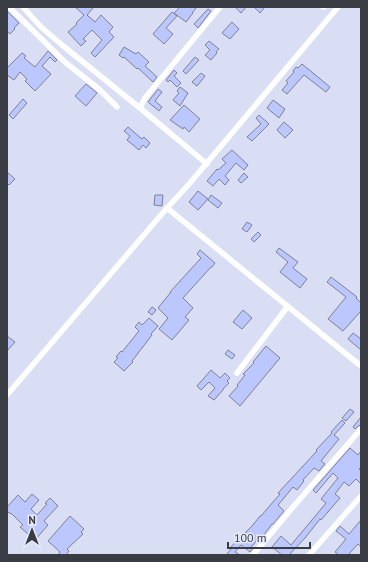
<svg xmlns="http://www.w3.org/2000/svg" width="368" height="562" viewBox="0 0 368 562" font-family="'PT Sans',sans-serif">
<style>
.building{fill:#bcc7fd;stroke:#7d8195}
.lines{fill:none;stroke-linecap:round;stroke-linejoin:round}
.minor{stroke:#fff;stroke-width:5.5}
</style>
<rect width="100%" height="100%" fill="#d9def4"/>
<g class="building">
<path d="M75,7H94L87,15L95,22L101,15L113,27L109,32L114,37L95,57L91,53L102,40L92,30L83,39L86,41L81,46L68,32L77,24L76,23L84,15Z"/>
<path d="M180,7H197L192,13H193L186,22L174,13Z"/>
<path d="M235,7H246L241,13Z"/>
<path d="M254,7H265L260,13Z"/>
<path d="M208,9L211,11L198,28L194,24Z"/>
<path d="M7,11L19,23L14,28L15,29L10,34L7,31Z"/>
<path d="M172,12L177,16L166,28L173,34L164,44L153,34Z"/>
<path d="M232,22L239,29L230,39L222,33Z"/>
<path d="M209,41L219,49L216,52L217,53L211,60L205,55L210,50L205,45Z"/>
<path d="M124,47L136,54L138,52L149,62L145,66L157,77L153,82L138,68L137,69L124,57L123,58L119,55Z"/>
<path d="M48,51L57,60L55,62L50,57L42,66L51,74L35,91L25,81L27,79L20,72L14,80L7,75V68L22,53L26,56L24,58L35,67Z"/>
<path d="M195,57L199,60L186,74L183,71Z"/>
<path d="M302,64L330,87L326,92L304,75L287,94L282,90L288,83L286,81L294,72L293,71L296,67L298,68Z"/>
<path d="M174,70L177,73L174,76L181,83L177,87L170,80L168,82L166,80Z"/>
<path d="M201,73L205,76L197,86L192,82Z"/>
<path d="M86,84L97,93L86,106L75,96Z"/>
<path d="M180,87L188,93L180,106L173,100L179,93L177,91Z"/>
<path d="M158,89L162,92L155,101L162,107L159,111L148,102Z"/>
<path d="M23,99L27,103L13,119L9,115Z"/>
<path d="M273,100L285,109L279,118L267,108Z"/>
<path d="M184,105L200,119L189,132L184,127L183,129L170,120Z"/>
<path d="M259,115L269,124L252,141L247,137L261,124L256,118Z"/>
<path d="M284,122L293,130L285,138L277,130Z"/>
<path d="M128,127L142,139L144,137L150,143L146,148L143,145L139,150L127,140L130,136L124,131Z"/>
<path d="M232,150L248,165L244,170L236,163L225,176L229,180L225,185L219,179L213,186L207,181L217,169L218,170L226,163L222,159Z"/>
<path d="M7,172L15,179L9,185L7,183Z"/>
<path d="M244,173L248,177L241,183L238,180Z"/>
<path d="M198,191L208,199L198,210L189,202Z"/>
<path d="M155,195H163L162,206L154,205Z"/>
<path d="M211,195L222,203L218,208L208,200Z"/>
<path d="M247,222L252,225L247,232L242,229Z"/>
<path d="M258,232L261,235L254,242L251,239Z"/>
<path d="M279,248L298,262L293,268L307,279L300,288L280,272L288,262L276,252Z"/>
<path d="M200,250L215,263L212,267H211L183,298L193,308L185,317L189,320L172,340L159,329L168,318L158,308L171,292H170L201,258L197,254Z"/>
<path d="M331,277L357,297L356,298L361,303V311L343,331L328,319L346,297L327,282Z"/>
<path d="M152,307L156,310L152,315L148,312Z"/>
<path d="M243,310L252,318L242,329L233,322Z"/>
<path d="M149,318L158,326L151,334L152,335L132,361L133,362L124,371L114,362L118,358L116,357L121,351L122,352L139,331L135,327L139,322L142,325Z"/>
<path d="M353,333L361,339V350L348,339Z"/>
<path d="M7,336L15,342L7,351Z"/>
<path d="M266,346L280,358L240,406L229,396L238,386L237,385L245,375L243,374L254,363L253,362Z"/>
<path d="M228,350L235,355L232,359L225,354Z"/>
<path d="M211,370L220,378L225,373L230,378L227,381L229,383L223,389V390L214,400L208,396L215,388L209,382L201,390L197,386Z"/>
<path d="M350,409L354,412L346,421L342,418Z"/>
<path d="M361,417V425L358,426L355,429L353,427Z"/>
<path d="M342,420L345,423L334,435L339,439L321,461L325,464L319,471L314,468L303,480L304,481L297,490L293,487L284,498L278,505L284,511L273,524H272L263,536L262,535L251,547L253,548L250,552L241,545L235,552L240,555H226L232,548L231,547L240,537V538L252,526L260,516H261L273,502L280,494L278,493L317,451L316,450L332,433L331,432Z"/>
<path d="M350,448L358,455L361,451V467L359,469L361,471V484L356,479L349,486L344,482L335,494L340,498L321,520L320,519L305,538L289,555H282L272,547L281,536L291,545L312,520L326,503L321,499L338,478L333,473L316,493L313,490Z"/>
<path d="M32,494L39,500L31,509L37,515L47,504L45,503L50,498L58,506L44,521L48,525L35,540L20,527L23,525L12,514L7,512V507L18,495L25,502Z"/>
<path d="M70,516L84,529L81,532L83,534L67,549L69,551L66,555H58L60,552L48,541Z"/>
<path d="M361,520V547L358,544L348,555H339L335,552L346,539L336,531L340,526L349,534Z"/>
</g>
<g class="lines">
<g class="minor">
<path d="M9,7L66,63L99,89L117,107"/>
<path d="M23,7L41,27L62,45L140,108L207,164"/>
<path d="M323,7H324"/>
<path d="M140,108L145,98L220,7"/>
<path d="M167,208L361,366"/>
<path d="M237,373L288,306"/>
<path d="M7,395L167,208L190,183L338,7"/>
<path d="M253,555L293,507L361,429"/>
<path d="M309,555L361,496"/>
</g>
</g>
<rect width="368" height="562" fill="none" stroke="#3a3c44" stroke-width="16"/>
<g transform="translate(32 530)" stroke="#e7ebfd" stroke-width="3" paint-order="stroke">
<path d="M0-3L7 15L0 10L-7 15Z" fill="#3a3c44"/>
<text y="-6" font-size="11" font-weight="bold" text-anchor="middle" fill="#3a3c44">N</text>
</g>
<path d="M228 542v6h82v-6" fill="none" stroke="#3a3c44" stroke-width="2"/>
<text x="234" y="542" font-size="12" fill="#3a3c44" stroke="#e7ebfd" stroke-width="3" paint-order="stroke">100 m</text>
</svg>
